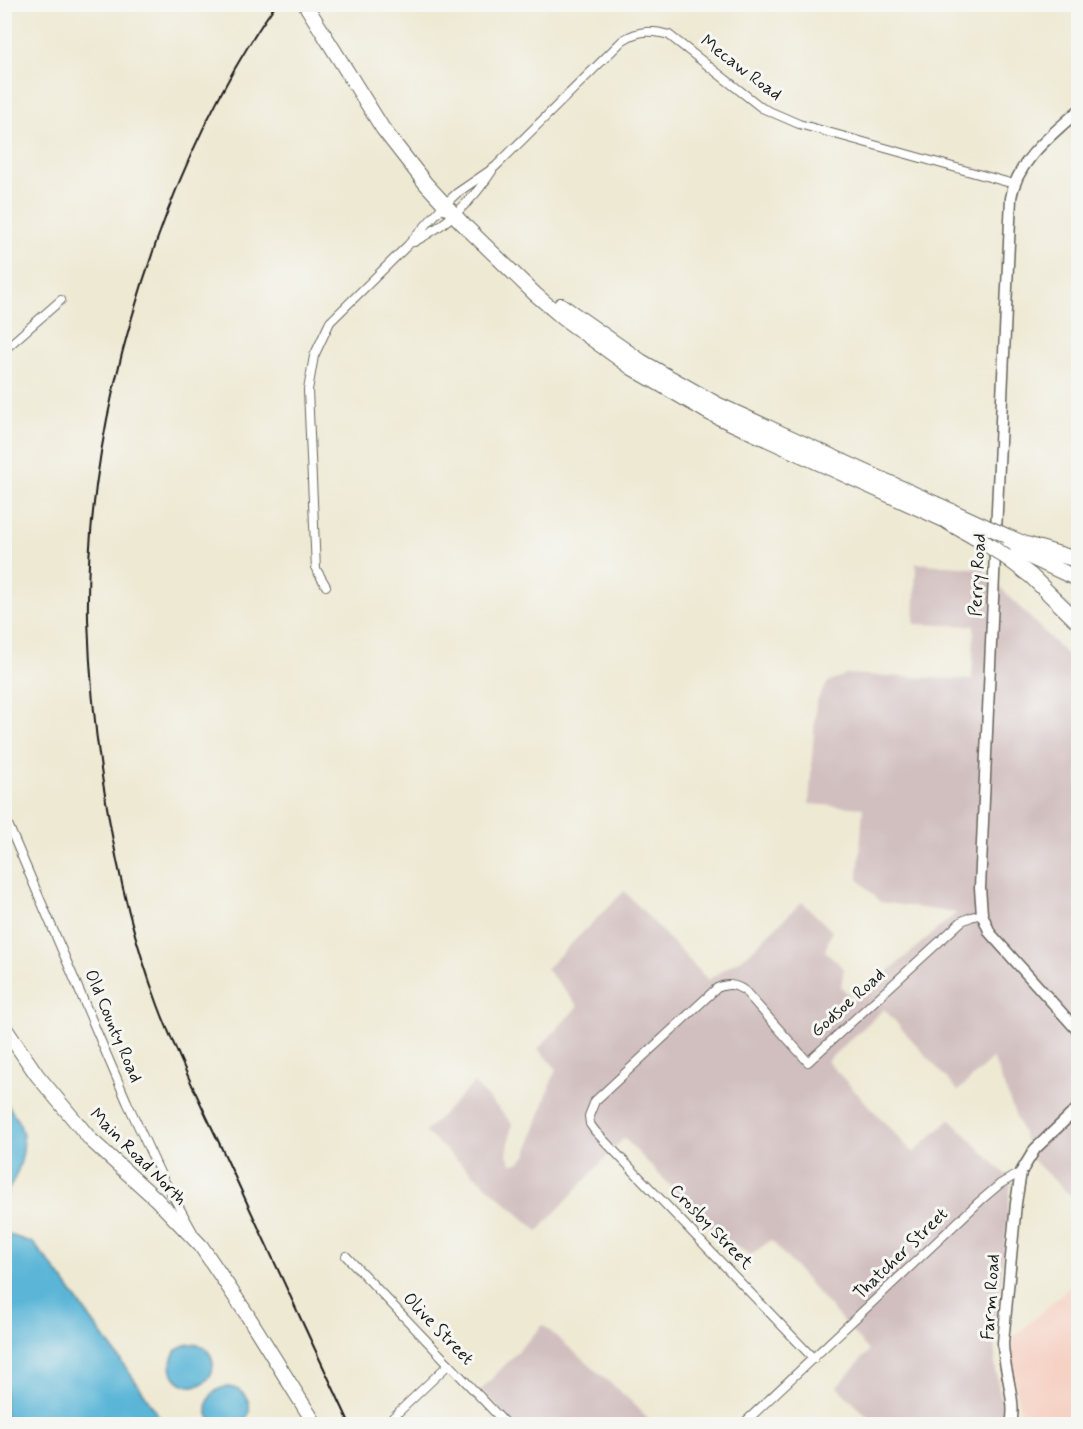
<svg xmlns="http://www.w3.org/2000/svg" width="1083" height="1429" viewBox="0 0 1083 1429" font-family="Mynerve,sans-serif">
<style>
.built{fill:#f6d2c5}
.industrial{fill:#d1bfbf}
.water{fill:#5ab5d7;stroke:#3b687a;stroke-width:1.5}
.lines{fill:none;stroke-linecap:round;stroke-linejoin:round}
.minor-casing{stroke:#66645c;stroke-width:10}
.tertiary-casing{stroke:#66645c;stroke-width:13}
.primary-casing{stroke:#66645c;stroke-width:16}
.trunk-casing{stroke:#66645c;stroke-width:16}
.motorway-casing{stroke:#66645c;stroke-width:17}
.minor{stroke:#fff;stroke-width:8}
.tertiary{stroke:#fff;stroke-width:10}
.primary{stroke:#fff;stroke-width:14}
.trunk{stroke:#fff;stroke-width:14}
.motorway{stroke:#fff;stroke-width:15}
.rail{stroke:#1c1c1c;stroke-width:2}
.trunk-bridge-casing{stroke:#66645c;stroke-width:16;stroke-linecap:butt}
.motorway-bridge-casing{stroke:#66645c;stroke-width:17;stroke-linecap:butt}
.trunk-bridge{stroke:#fff;stroke-width:14}
.motorway-bridge{stroke:#fff;stroke-width:15}
.labels{text-anchor:middle;dominant-baseline:central;stroke-width:6;stroke-linejoin:round;paint-order:stroke}
.street-label{font-size:18px;fill:#1c1c1c;stroke:#f6f6f2}
</style>
<rect width="100%" height="100%" fill="#f6f6f2"/>
<filter id="ink" filterUnits="userSpaceOnUse"><feTurbulence type="fractalNoise" baseFrequency=".0167" numOctaves="2"/><feDisplacementMap in="SourceGraphic" scale="12" xChannelSelector="R" yChannelSelector="G"/><feConvolveMatrix kernelMatrix="1 2 1 2 8 2 1 2 1" color-interpolation-filters="sRGB"/></filter>
<filter id="wash" filterUnits="userSpaceOnUse"><feTurbulence type="fractalNoise" baseFrequency=".008" numOctaves="4" result="noise"/><feDisplacementMap in="SourceGraphic" scale="24" xChannelSelector="R" yChannelSelector="G"/><feGaussianBlur stdDeviation="1.35" result="paint"/><feColorMatrix in="noise" values="0 0 0 0 0 0 0 0 0 0 0 0 0 0 0 0 0 1.4 0 .05"/><feComposite in="paint" operator="in"/></filter>
<g filter="url(#wash)">
<rect width="100%" height="100%" fill="#eee9d3"/>
<path class="built" d="M1078,1279V1424H1022L1012,1364L1013,1338Z"/>
<g class="industrial">
<path d="M916,563L982,569L1078,666V1203L1033,1160L993,1058L958,1091L884,1009L827,1061L913,1153L950,1119L1011,1180L995,1340V1365L1005,1422L1004,1424H875L837,1387L869,1351L771,1240L751,1255L719,1236L624,1138L538,1231L425,1132L474,1083L512,1123L507,1155L511,1163H518L526,1156L556,1068L538,1049L578,1006L546,969L624,891L708,980L748,954L802,902L832,931L825,951L844,968L841,986L854,1001L956,913L880,902L858,879L863,808L809,804L816,702L828,682L847,674L972,680L974,626L914,624Z"/>
<path d="M543,1325L631,1401L654,1424H514L481,1390Z"/>
</g>
<g class="water">
<path d="M5,1100C9,1108 16,1116 20,1125C30,1150 17,1175 5,1197Z"/>
<path d="M5,1231L10,1235L33,1243L58,1273L141,1389L164,1424H5Z"/>
<circle cx="192" cy="1365" r="21"/>
<path d="M224,1387C246,1385 258,1409 242,1424H214C202,1411 206,1393 224,1387Z"/>
</g>
</g>
<g filter="url(#ink)">
<g class="lines">
<defs>
<g id="minor">
<path d="M414,242C446,225 472,202 492,171"/>
<path d="M4,350L61,300"/>
<path d="M326,586L316,569L308,390L314,356L330,322L408,245L444,205L457,193L495,167L623,40C639,30 652,30 669,35L762,108L799,124L1014,184"/>
<path d="M4,815L127,1102L161,1175L193,1232"/>
<path d="M346,1256L506,1424"/>
<path d="M814,1359L595,1131L590,1124L589,1116L595,1101L717,988C727,983 735,984 745,991L808,1062L962,921L971,917L982,914"/>
<path d="M386,1424L449,1364"/>
<path d="M743,1424L980,1201L1000,1184L1021,1172"/>
</g>
<g id="tertiary">
<path d="M1078,111C1052,135 1017,160 1011,198L980,888L982,914L990,933L1078,1031"/>
<path d="M1011,1424C1017,1401 1003,1368 1003,1343L1016,1203L1021,1172L1035,1149L1078,1108"/>
</g>
<path id="primary" d="M4,1027L37,1075L91,1140L156,1199L201,1246L246,1313L315,1424"/>
<g id="trunk">
<path d="M305,4L383,129L426,184L461,222L535,294L563,318L632,368L711,414L948,522"/>
<path d="M561,305L641,361L717,404L985,526"/>
<path d="M1007,536L1028,545"/>
</g>
<g id="motorway">
<path d="M948,522L985,543"/>
<path d="M1028,545L1078,560"/>
<path d="M1007,546L1078,579"/>
<path d="M1006,557L1031,576L1078,622"/>
</g>
</defs>
<use href="#minor" class="minor-casing"/>
<use href="#tertiary" class="tertiary-casing"/>
<use href="#primary" class="primary-casing"/>
<use href="#trunk" class="trunk-casing"/>
<use href="#motorway" class="motorway-casing"/>
<use href="#minor" class="minor"/>
<use href="#tertiary" class="tertiary"/>
<use href="#primary" class="primary"/>
<use href="#trunk" class="trunk"/>
<use href="#motorway" class="motorway"/>
<path class="rail" d="M276,4C225,76 186,158 157,240C114,361 86,490 88,619C90,682 96,745 107,807C118,874 134,941 158,1005C180,1064 209,1120 235,1177C274,1260 311,1342 350,1424"/>
<defs>
<path id="trunk-bridge" d="M985,526L1007,536"/>
<path id="motorway-bridge" d="M985,543L1006,557"/>
</defs>
<use href="#trunk-bridge" class="trunk-bridge-casing"/>
<use href="#motorway-bridge" class="motorway-bridge-casing"/>
<use href="#trunk-bridge" class="trunk-bridge"/>
<use href="#motorway-bridge" class="motorway-bridge"/>
</g>
</g>
<g class="labels">
<g class="street-label">
<text transform="translate(741 68) rotate(37)">Mecaw Road</text>
<text transform="translate(978 575) rotate(-87)">Perry Road</text>
<text transform="translate(848 1003) rotate(-42)">Godsoe Road</text>
<text transform="translate(113 1026) rotate(67)">Old County Road</text>
<text transform="translate(138 1157) rotate(45)">Main Road North</text>
<text transform="translate(711 1227) rotate(46)">Crosby Street</text>
<text transform="translate(901 1254) rotate(-44)">Thatcher Street</text>
<text transform="translate(991 1297) rotate(-86)">Farm Road</text>
<text transform="translate(438 1329) rotate(46)">Olive Street</text>
</g>
</g>
<rect width="1083" height="1429" fill="none" stroke="#f6f6f2" stroke-width="24"/>
</svg>
